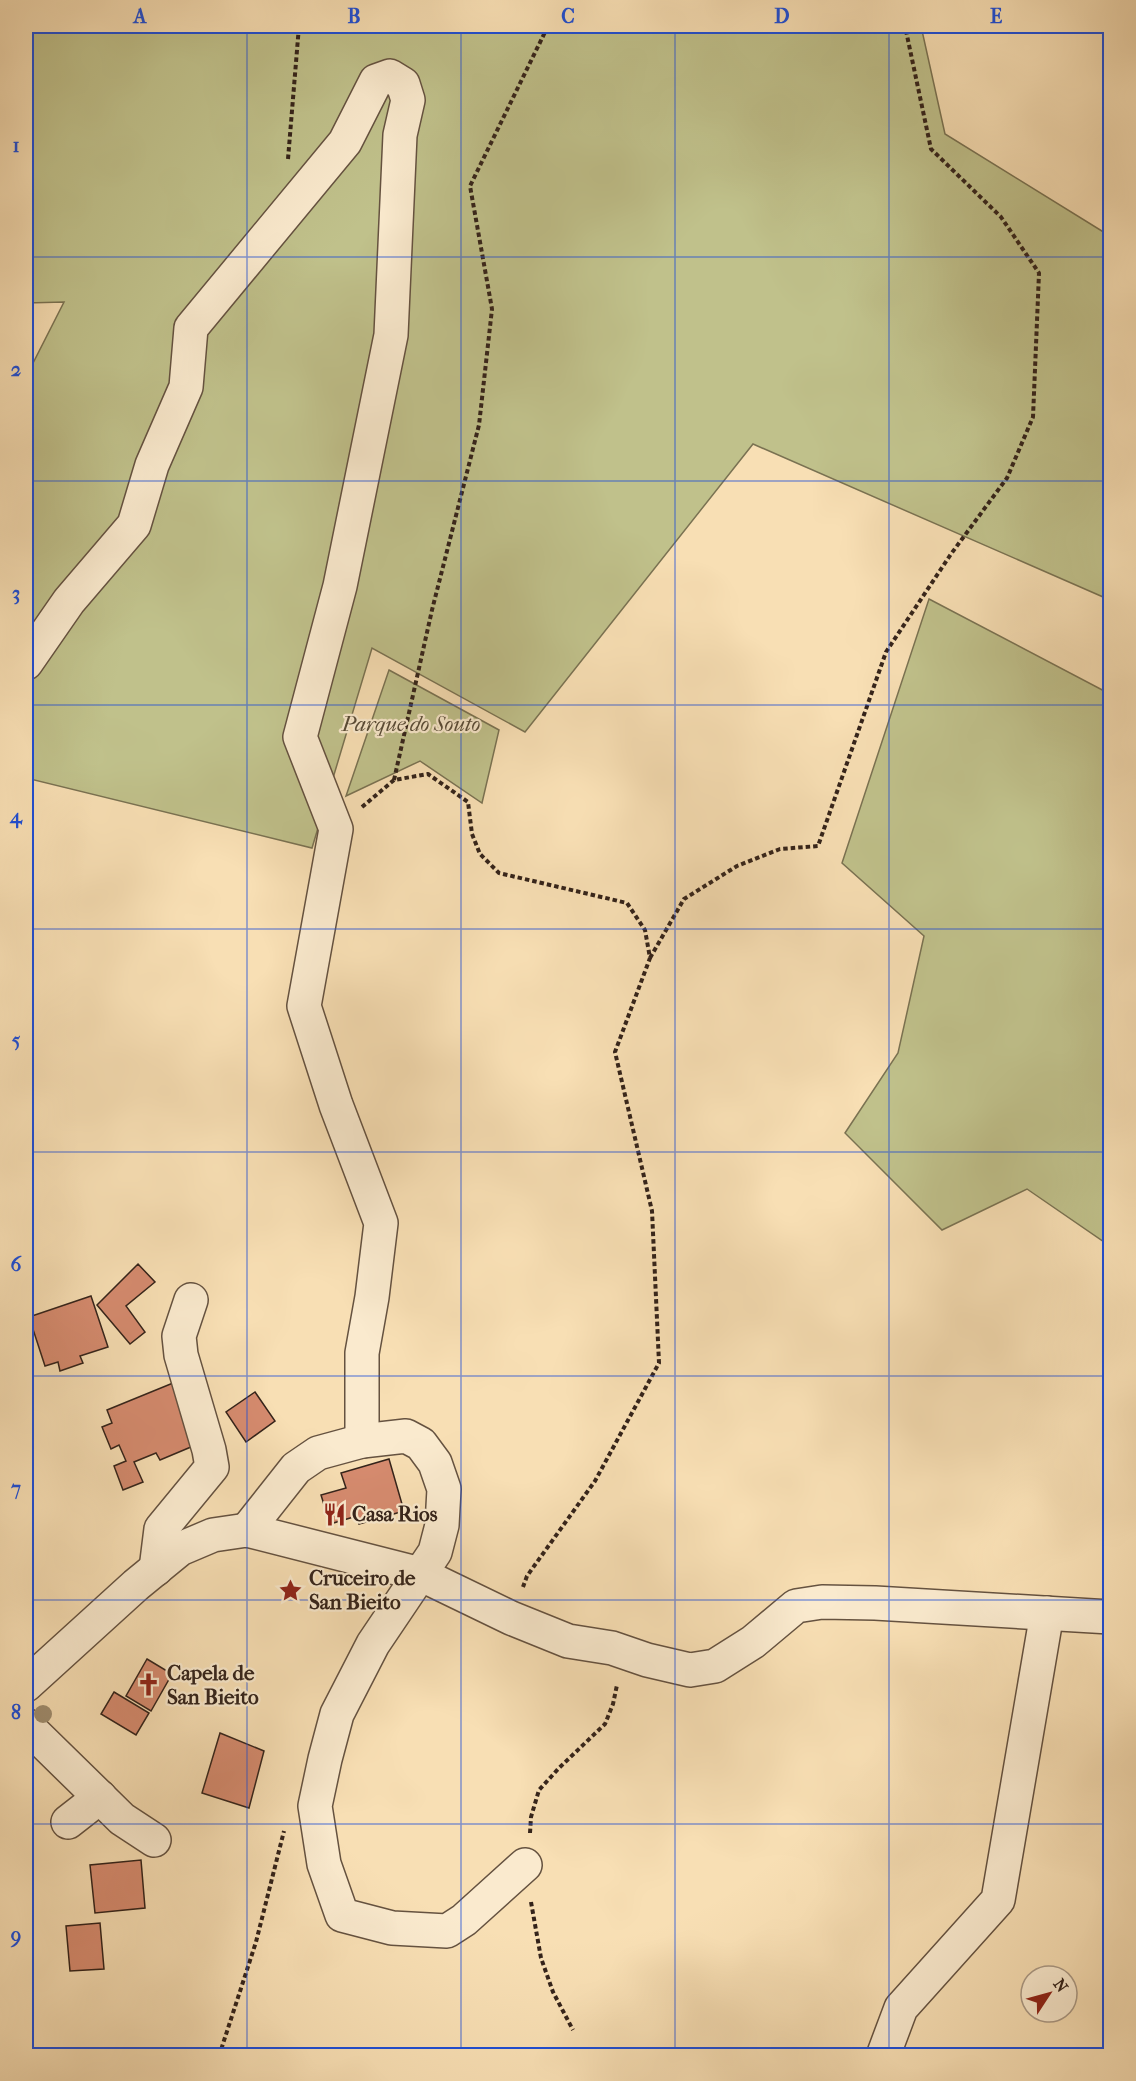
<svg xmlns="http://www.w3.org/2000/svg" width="1136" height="2081" viewBox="0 0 1136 2081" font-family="'IM FELL French Canon',serif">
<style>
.green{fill:#c0c18b;stroke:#7a7252;stroke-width:1.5}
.building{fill:#d68b6f;stroke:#34231a;stroke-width:1.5}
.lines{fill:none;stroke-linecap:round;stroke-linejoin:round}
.minor-casing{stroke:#655240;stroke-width:36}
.path{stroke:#34231a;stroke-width:4;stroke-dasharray:4.5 3;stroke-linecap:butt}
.minor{stroke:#faeace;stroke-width:33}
.tree{fill:#9f8d6f}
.grid{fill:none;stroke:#1d4ed8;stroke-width:1.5;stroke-opacity:0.55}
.labels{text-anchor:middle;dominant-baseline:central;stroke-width:4.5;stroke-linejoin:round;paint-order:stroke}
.park-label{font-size:21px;font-style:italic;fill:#574a36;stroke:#faeace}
.poi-label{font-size:21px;font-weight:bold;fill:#34231a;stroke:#faeace;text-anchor:start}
.neatline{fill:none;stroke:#1d4ed8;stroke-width:2}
.grid-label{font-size:20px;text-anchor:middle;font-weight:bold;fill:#1d4ed8}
</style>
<rect width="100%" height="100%" fill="#f8dfb4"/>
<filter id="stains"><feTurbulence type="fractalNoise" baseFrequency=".00333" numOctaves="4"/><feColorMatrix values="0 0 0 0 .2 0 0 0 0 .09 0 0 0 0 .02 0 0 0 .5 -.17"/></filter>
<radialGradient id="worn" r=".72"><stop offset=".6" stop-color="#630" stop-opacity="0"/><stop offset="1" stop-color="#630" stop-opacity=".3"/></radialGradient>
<g class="green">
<path d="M26,26H921L945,134L1110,236V600L753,444L525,732L372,648L312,848L26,778V377L64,302L26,303Z"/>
<path d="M929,599L1110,694V1246L1027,1189L942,1230L845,1133L898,1053L924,936L842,863Z"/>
<path d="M389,670L499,730L482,803L420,761L346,796Z"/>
</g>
<g class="building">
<path d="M138,1264L155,1282L126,1306L145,1332L130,1344L97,1305Z"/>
<path d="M91,1296L108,1347L80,1356L83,1363L60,1371L58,1362L45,1366L29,1317Z"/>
<path d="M173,1383L198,1444L160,1460L156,1453L134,1462L143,1482L123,1490L114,1466L126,1461L119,1445L111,1449L102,1427L112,1423L107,1410Z"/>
<path d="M255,1392L275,1421L246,1442L226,1412Z"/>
<path d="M389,1459L404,1511L359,1524L357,1516L330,1524L321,1495L346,1488L341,1473Z"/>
<path d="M147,1659L172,1674L151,1711L126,1696Z"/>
<path d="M114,1692L149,1713L136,1735L101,1714Z"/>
<path d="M220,1733L264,1751L249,1808L202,1793Z"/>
<path d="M141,1860L145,1908L95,1913L90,1865Z"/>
<path d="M100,1923L104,1969L70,1971L66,1926Z"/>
</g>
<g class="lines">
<defs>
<g id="minor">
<path d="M26,663L69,601L134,525L152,465L186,387L191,328L345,142L376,81L390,76L403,84L408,100L400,135L391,335L340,586L300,737L336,829L304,1006L336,1105L381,1223L372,1297L362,1353V1441"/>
<path d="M247,1530L296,1468L318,1453L362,1441L406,1436L421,1444L435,1463L444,1489L442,1525L435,1552L373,1644L337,1714L325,1759L315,1806L324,1864L342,1915L392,1928L447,1931L464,1920L525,1865"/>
<path d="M156,1569L161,1529L212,1467L209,1450L181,1355L179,1336L191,1300"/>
<path d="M26,1685L136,1585L180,1549L213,1535L247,1530L420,1574L511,1618L568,1641L612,1648L647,1660L690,1670L715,1666L753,1642L796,1606L822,1602L875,1603L1110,1617"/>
<path d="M26,1725L122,1819L154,1840"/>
<path d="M68,1822L100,1797"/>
<path d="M883,2056L901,2008L998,1900L1047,1613"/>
</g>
</defs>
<use href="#minor" class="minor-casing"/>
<g class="path">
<path d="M288,159L299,26"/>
<path d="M394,780L432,610L479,425L492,309L470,186L548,26"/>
<path d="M362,807L394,780L428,774L468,802L472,834L480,854L499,873L627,903L645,930L650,958L615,1052L652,1211L659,1363L595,1481L527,1576L523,1587"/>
<path d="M650,958L684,899L737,866L780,849L818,846L886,652L951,554L1007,478L1033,417L1039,273L1001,217L931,149L905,26"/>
<path d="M530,1833L531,1817L539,1790L559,1768L605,1724L613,1704L617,1685"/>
<path d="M531,1902L541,1958L553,1992L573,2030"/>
<path d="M219,2056L256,1942L284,1831"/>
</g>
<use href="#minor" class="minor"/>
</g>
<circle class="tree" cx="43" cy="1714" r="9"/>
<path class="grid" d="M247,26V2056M461,26V2056M675,26V2056M889,26V2056M26,257H1110M26,481H1110M26,705H1110M26,929H1110M26,1152H1110M26,1376H1110M26,1600H1110M26,1824H1110"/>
<defs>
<symbol id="restaurant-bare" viewBox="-9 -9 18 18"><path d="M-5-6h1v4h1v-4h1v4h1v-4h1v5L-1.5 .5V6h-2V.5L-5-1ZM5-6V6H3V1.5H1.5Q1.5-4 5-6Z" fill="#8f2418" stroke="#faeace" stroke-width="2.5" paint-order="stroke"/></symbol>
<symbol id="sight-bare" viewBox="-9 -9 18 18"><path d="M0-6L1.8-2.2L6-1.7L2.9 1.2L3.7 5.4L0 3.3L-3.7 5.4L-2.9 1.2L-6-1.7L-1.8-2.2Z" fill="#8f2418" stroke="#faeace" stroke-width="2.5" paint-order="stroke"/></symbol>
<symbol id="church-bare" viewBox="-9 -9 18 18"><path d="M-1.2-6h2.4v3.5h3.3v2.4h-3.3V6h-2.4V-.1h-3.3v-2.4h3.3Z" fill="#8f2418" stroke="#faeace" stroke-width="2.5" paint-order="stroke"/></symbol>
</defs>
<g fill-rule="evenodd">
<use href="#restaurant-bare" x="318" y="1498" width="33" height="33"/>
<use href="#sight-bare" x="274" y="1574" width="33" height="33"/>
<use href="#church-bare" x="132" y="1668" width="33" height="33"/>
</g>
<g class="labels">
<g class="park-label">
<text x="411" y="724">Parque do Souto</text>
</g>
<g class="poi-label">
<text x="352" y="1514">Casa Rios</text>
<text x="309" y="1578">Cruceiro de<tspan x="309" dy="24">San Bieito</tspan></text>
<text x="167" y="1673">Capela de<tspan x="167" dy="24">San Bieito</tspan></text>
</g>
</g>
<rect width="1136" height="2081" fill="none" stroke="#f8dfb4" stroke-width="66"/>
<g transform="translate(1049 1994) rotate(54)"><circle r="28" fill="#faeace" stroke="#ab9a86" stroke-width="1.5"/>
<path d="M0-4.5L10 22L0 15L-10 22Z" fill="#8f2418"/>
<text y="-9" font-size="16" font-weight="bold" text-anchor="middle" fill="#34231a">N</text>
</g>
<rect x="33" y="33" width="1070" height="2015" class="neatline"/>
<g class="grid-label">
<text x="140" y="23">A</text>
<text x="354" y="23">B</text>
<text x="568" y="23">C</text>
<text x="782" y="23">D</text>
<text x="996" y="23">E</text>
<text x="16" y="152">1</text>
<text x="16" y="376">2</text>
<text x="16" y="600">3</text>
<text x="16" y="823">4</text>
<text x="16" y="1047">5</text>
<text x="16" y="1271">6</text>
<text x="16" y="1495">7</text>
<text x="16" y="1719">8</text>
<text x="16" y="1943">9</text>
</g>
<rect width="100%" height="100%" filter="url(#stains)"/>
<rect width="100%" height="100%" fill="url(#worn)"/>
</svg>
